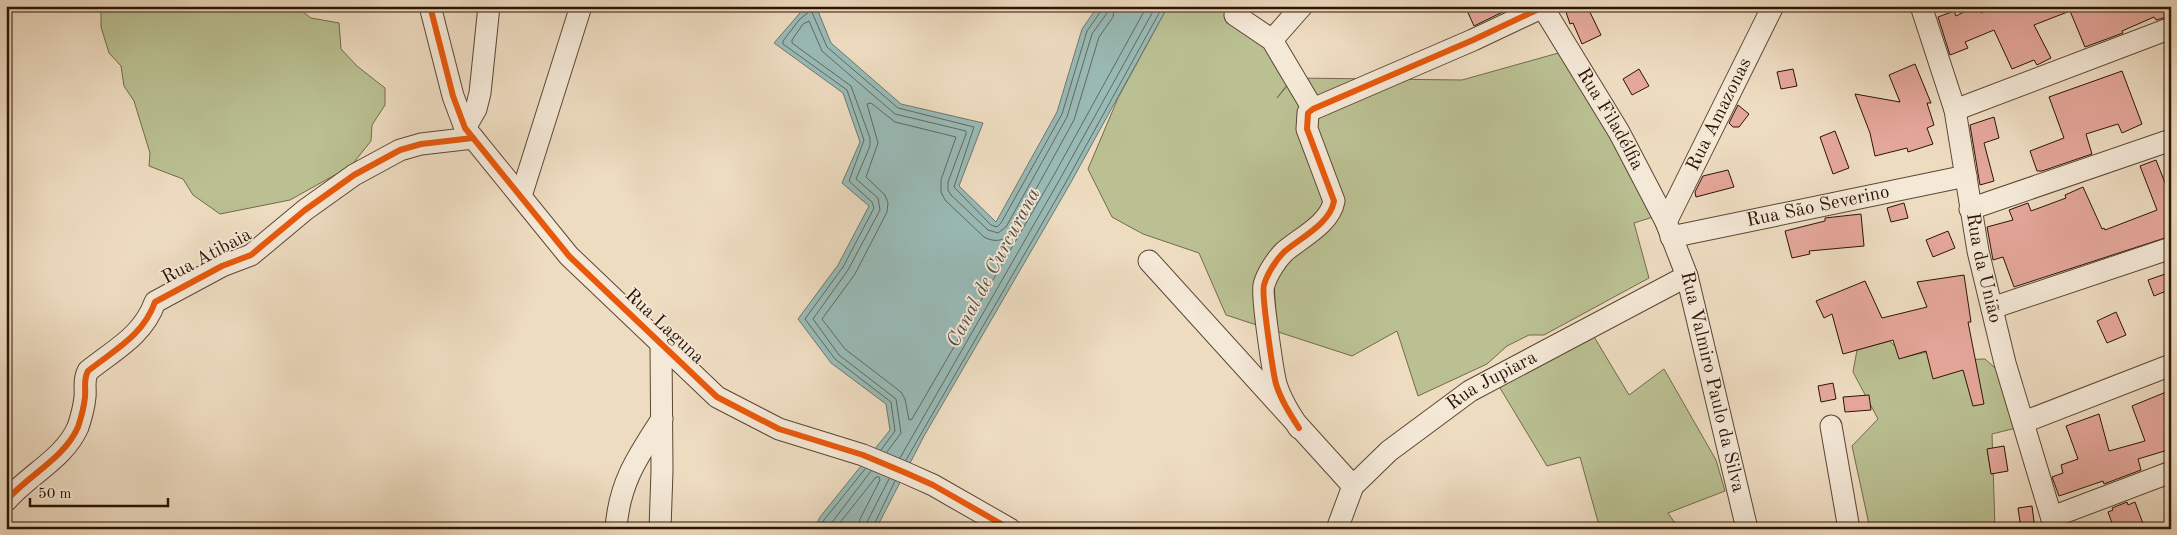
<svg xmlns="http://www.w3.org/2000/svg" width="2177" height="535" viewBox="0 0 2177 535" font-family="'Old Standard TT',serif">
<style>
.green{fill:#bac092;stroke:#736a4b}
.water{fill:#99bbb7;stroke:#6d786f}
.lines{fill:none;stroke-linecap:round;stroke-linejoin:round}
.shore{stroke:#62685e;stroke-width:1}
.building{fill:#e5a79b;stroke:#2c1404}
.street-casing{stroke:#5c4633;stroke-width:23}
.street{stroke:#f4e8d7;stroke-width:21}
.cycleway-casing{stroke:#f4e8d7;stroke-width:9}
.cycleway{stroke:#e8590c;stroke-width:6}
.labels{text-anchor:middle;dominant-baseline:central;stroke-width:4;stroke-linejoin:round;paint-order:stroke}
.street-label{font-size:19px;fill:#2c1404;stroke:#f4e8d7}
.water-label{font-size:20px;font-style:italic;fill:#524e43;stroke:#f4e8d7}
</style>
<rect width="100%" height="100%" fill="#eedcc1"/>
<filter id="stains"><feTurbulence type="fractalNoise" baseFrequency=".004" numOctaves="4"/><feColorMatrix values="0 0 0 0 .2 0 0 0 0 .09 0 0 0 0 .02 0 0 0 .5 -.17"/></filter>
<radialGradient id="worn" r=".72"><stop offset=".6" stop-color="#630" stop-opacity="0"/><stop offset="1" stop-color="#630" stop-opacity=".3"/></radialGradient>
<g class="green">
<path d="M101,6H286L303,12L311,18L339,23L341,49L357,66L385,88V105L372,125L371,141L351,166L290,200L220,214L193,195L183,179L149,166L150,153L134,101L124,86L121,66L109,53L101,27Z"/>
<path d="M1168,6H1222L1293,77L1277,98L1294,78L1462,80L1562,52L1640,183L1653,217L1634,223L1649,278L1544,335H1529L1507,346L1487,364L1418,396L1397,331L1352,356L1226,315L1199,253L1143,234L1112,217L1088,169L1118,98Z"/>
<path d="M1593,335L1629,395L1664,369L1716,460L1725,491L1668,513L1679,529H1600L1580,457L1547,466L1497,383Z"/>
<path d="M1890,341L1905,357L1944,348L1949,360L1985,359L2003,375L2016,428L1992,434L1995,529H1870L1852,446L1878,419L1853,372L1857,350Z"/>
</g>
<path class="water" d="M806,6H816L831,43L901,104L983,123L959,186L996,222L1057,112L1082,29L1098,6H1168L1070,184L924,436L876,529H814L820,517L890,430L886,404L831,363L798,319L838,265L869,206L842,183L860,142L843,93L774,43Z"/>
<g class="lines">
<g class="shore">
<path d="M1115,6L1113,17L1099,37L1074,120L1013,231C1005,241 995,243 984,237L945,200L941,192V180L956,137L895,122L871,103L867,104L878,143L866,177L885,195L888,203L887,212L855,274L822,319L845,349L901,392L905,399L909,420L912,419L1054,175L1147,6"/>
<path d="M881,450L895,431L891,402L835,359L805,319L843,267L874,208L872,202L849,181L864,140L847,90L783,44V41L799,20L811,10L827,47L898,108L974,127L954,187L991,225L997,227L1001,223L1062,114L1087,31L1101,11L1102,6"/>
<path d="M887,452L901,433L896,399L839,355L813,319L848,270L880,210L878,198L856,179L870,146V138L851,86L792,43V40L803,24L809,21L822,51L895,114L966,131V134L948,182V190L951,195L988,230L998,233L1006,227L1067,117L1092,34L1107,13L1108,6"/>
<path d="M900,458L1060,179L1156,6"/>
<path d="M906,460L1066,182L1163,6"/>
<path d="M820,529L824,520L865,469"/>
<path d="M827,529L871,471"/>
<path d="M835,529L876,477H879L880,480L860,519L858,529"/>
<path d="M866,529L867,522L889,479"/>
<path d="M872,529L895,481"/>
</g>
</g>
<g class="building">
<path d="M1465,6H1515L1474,26Z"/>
<path d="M1564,6H1587L1601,35L1582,44L1573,23L1570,24Z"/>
<path d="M1975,6H1978L1981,13L1999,6H2171V16L2156,20L2154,17L2122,31L2123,33L2085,47L2070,11L2034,25L2051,58L2037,65L2034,60L2012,69L1994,30L1965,42L1968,48L1950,55L1938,17L1954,11L1956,16Z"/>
<path d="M1915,64L1931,103H1927L1934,125L1927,128L1933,144L1908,152L1907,148L1875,156L1870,133L1855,94L1900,102L1889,75Z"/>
<path d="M1639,69L1649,86L1632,95L1623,79Z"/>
<path d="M1793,69L1797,86L1781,89L1777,72Z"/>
<path d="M2122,71L2142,124L2122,133L2118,124L2086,134L2092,154L2042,171H2037L2030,151L2064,138L2049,97Z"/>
<path d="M1738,105L1749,114L1739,127H1733L1729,123Z"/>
<path d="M1994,117L1999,138L1984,143L1994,181L1980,185L1970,125Z"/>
<path d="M1835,131L1849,168L1833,174L1820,137Z"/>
<path d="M2156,160L2171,198V236L2014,287L2003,257L1993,260L1987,227L2013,220L2009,210L2028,203L2031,211L2066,198L2065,195L2083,187L2102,229L2104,228L2105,230L2157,210L2140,166Z"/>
<path d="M1728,170L1734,187L1696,197L1695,192L1703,176Z"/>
<path d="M1904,203L1908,218L1891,222L1887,208Z"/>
<path d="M1861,214L1864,246L1809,251L1810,254L1792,258L1785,231L1825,221V218Z"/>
<path d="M1948,231L1955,248L1933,257L1926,240Z"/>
<path d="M2171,272V289L2154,296L2148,280Z"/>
<path d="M1964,275L1971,322H1968L1984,404L1973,406L1963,370L1933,379L1926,351L1899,359L1893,340L1843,354L1832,314L1824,318L1816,301L1865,281L1882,318L1927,307L1917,282Z"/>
<path d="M2116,312L2126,335L2107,343L2097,321Z"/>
<path d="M1833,383L1836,399L1821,402L1818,386Z"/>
<path d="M2171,390V413L2165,415L2171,434V449L2138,459L2141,470L2104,484L2103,481L2059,496L2052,477L2063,473L2061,465L2078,459L2066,426L2099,414L2109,451L2145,441L2132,406Z"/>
<path d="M1869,395L1871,410L1845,412L1843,397Z"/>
<path d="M2004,446L2008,471L1991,474L1987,449Z"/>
<path d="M2127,502L2128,505L2135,502L2145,529H2114L2108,512L2113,510L2112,508Z"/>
<path d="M2032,506L2035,529H2021L2018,508Z"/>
</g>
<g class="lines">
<defs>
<g id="street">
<path d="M430,6L453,96L465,128L569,256L717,397L779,429L863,455L906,473L933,485L1010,529"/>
<path id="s1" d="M1542,6L1619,132L1666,222L1687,276L1747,529"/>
<path id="s2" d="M1921,6L1955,110L1978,251L2005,363L2055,529"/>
<path d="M1235,15L1272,40L1313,109"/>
<path d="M1272,40L1302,6"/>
<path d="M1955,110L2171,28"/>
<path d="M465,128L476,109L480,93L489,6"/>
<path d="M521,196L581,6"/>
<path d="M1970,209L2171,140"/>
<path id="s3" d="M1666,222L1773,6"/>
<path id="s4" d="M1671,237L1966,176"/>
<path d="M1149,261L1353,486"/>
<path d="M1992,308L2171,248"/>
<path d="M2024,422L2171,365"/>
<path d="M1831,426L1849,529"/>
<path d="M1299,428C1290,414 1281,400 1276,384C1273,372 1261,293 1264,285C1267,274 1276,260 1284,252C1300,238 1330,224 1334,201L1307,129L1308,113L1313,109L1473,40L1543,7"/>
<path d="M6,501C28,475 64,459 78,427C81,418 84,407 85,397C86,388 83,380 88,371C114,350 143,336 155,302L222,266L251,255L305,210L354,175L400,150L421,144L473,138"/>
<path d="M2052,517L2171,472"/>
<path d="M616,529C619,483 638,456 662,419"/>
<path d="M660,529L662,471L661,345"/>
<path id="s5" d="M1337,529L1353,486L1389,451L1470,391L1687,276"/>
</g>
</defs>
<use href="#street" class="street-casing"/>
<use href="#street" class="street"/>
<defs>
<g id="cycleway">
<path d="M430,6L453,96L465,128L569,256L717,397L779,429L863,455L906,473L933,485L1010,529"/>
<path d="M1299,428C1290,414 1281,400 1276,384C1273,372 1261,293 1264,285C1267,274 1276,260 1284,252C1300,238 1330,224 1334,201L1307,129L1308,113L1313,109L1473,40L1543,7"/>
<path d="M6,501C28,475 64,459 78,427C81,418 84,407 85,397C86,388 83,380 88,371C114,350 143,336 155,302L222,266L251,255L305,210L354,175L400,150L421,144L473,138"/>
</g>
</defs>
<use href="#cycleway" class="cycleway-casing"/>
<use href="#cycleway" class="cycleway"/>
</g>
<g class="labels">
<g class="street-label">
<text stroke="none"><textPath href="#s3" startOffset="120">Rua Amazonas</textPath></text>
<text stroke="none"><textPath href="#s1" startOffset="132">Rua Filadélfia</textPath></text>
<text stroke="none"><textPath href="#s4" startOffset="150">Rua São Severino</textPath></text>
<text transform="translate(207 257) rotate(-28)">Rua Atibaia</text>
<text stroke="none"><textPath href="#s2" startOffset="270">Rua da União</textPath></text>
<text transform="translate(664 327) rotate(43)">Rua Laguna</text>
<text stroke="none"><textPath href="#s5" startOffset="221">Rua Jupiara</textPath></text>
<text stroke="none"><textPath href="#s1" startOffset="416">Rua Valmiro Paulo da Silva</textPath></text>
</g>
<g class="water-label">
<text transform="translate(994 268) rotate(-62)">Canal de Curcurana</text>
</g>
</g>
<rect width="2177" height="535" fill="none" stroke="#eedcc1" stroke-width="25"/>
<rect x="8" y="8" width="2162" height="520" fill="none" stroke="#2c1404" stroke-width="2.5"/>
<rect x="12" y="12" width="2152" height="510" fill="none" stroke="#2c1404"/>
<path d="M30 498v8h138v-8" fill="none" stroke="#2c1404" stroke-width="2.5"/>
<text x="38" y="498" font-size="15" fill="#2c1404" stroke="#f4e8d7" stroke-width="4" paint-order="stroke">50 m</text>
<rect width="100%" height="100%" filter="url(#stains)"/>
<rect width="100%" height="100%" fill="url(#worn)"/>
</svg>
